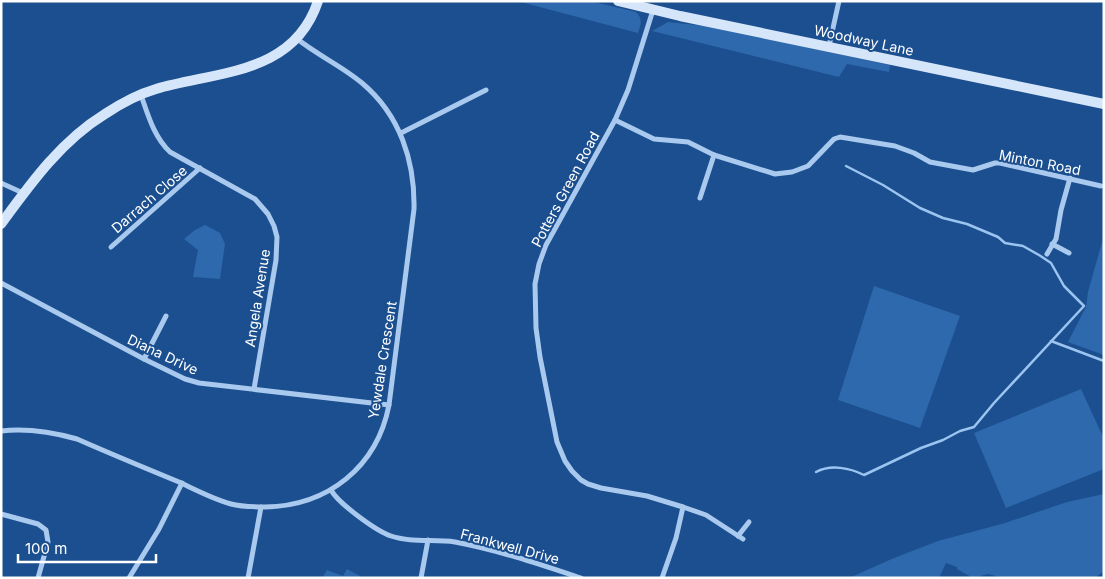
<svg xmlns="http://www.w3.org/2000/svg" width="1105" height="579" viewBox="0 0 1105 579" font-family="Inter,sans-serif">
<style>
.green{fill:#2e69ad}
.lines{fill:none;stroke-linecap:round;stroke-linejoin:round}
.stream{stroke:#9cc4f0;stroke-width:2.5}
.street{stroke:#a9c9ee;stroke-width:5}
.secondary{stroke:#d6e6fa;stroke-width:10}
.labels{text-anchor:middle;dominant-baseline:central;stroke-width:4;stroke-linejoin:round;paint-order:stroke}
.street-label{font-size:14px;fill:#fff;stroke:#1b4f8f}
</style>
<rect width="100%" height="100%" fill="#1b4f8f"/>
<g class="green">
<path d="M517,1H590L636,12C643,19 641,24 638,33Z"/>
<path d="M668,22L706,26L890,65L889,72L847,64L839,77L652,31Z"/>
<path d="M205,225L220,233L225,244L220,279L193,277L198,250L184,239L195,230Z"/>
<path d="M1104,235V355L1068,342L1086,307L1088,292Z"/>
<path d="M874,286L960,316L920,428L838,400Z"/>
<path d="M1081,389L1104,439V469L1006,508L974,433Z"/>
<path d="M1104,494V571L1095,578H1003L988,574L973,578L957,569V567L946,563L939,578H849L894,558L938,541L1005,523L1067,502Z"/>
<path d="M347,569L360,576V578H322L327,570L343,576Z"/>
</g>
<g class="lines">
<g class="stream">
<path d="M1051,341L1104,361"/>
<path d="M816,472C831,464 850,468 864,475L921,448L943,440L960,431L974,427L994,403L1084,306L1064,286L1051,263L1039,255L1023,246L1005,243L998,237L967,224L943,218L920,208L883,185L846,166"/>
</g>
<g class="street">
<path d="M653,10L628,90L615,120L546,245L539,264L535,284L536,328L540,357L557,442L565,461L572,471L581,480L588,484L601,488L647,496L683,507L676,538L662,578"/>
<path d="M829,46L839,1"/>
<path d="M141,95C148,115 154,137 170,152L255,199L268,214L274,226L277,237L276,260L254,389"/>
<path d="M615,120L654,139L688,142L714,155L775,174L792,172L808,166L834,139L840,137L895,146L914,153L930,162L973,170L995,163H1000L1101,186"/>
<path d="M401,133L486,90"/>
<path d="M1,183L23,193"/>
<path d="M700,198L714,155"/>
<path d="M1052,244L1069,253"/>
<path d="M111,247L200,168"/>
<path d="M1047,254L1056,239L1061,210L1070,178"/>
<path d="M1,283L144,359L185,379L199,383L389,405"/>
<path d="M144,359L166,316"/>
<path d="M1,431C27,428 52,432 77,439C111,454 145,468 179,482C196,490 213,499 231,504C242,507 254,507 265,507C328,506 377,467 389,405L414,209C415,161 400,115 362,83C342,66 317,55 296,38"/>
<path d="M331,490C338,503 376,531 391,536C411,543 434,539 455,542C498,550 539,564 581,578"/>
<path d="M683,507L706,515L743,539"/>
<path d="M1,514L38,524L46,530L48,542L38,578"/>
<path d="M738,536L749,522"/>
<path d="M129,578L159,529L182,483"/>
<path d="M248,578L261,507"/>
<path d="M421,578L428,540"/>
</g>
<g class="secondary">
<path d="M618,1L680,16L1104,104"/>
<path d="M1,224C31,183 61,141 105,114C120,104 139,94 156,89C217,71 294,75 318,1"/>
</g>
</g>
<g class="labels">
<g class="street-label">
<text transform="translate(864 40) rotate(12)">Woodway Lane</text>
<text transform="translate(1040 162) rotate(11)">Minton Road</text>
<text transform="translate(565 189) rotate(-62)">Potters Green Road</text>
<text transform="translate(149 199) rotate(-41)">Darrach Close</text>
<text transform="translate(257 298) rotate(-81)">Angela Avenue</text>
<text transform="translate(163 354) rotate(25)">Diana Drive</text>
<text transform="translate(382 360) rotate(-81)">Yewdale Crescent</text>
<text transform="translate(510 546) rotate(15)">Frankwell Drive</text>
</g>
</g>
<rect width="1105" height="579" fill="none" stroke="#ffffff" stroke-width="5"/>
<path d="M18 554v8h138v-8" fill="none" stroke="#ffffff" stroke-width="2.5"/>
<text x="25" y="554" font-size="15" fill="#ffffff" stroke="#1b4f8f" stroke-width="4" paint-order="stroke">100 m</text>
</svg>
